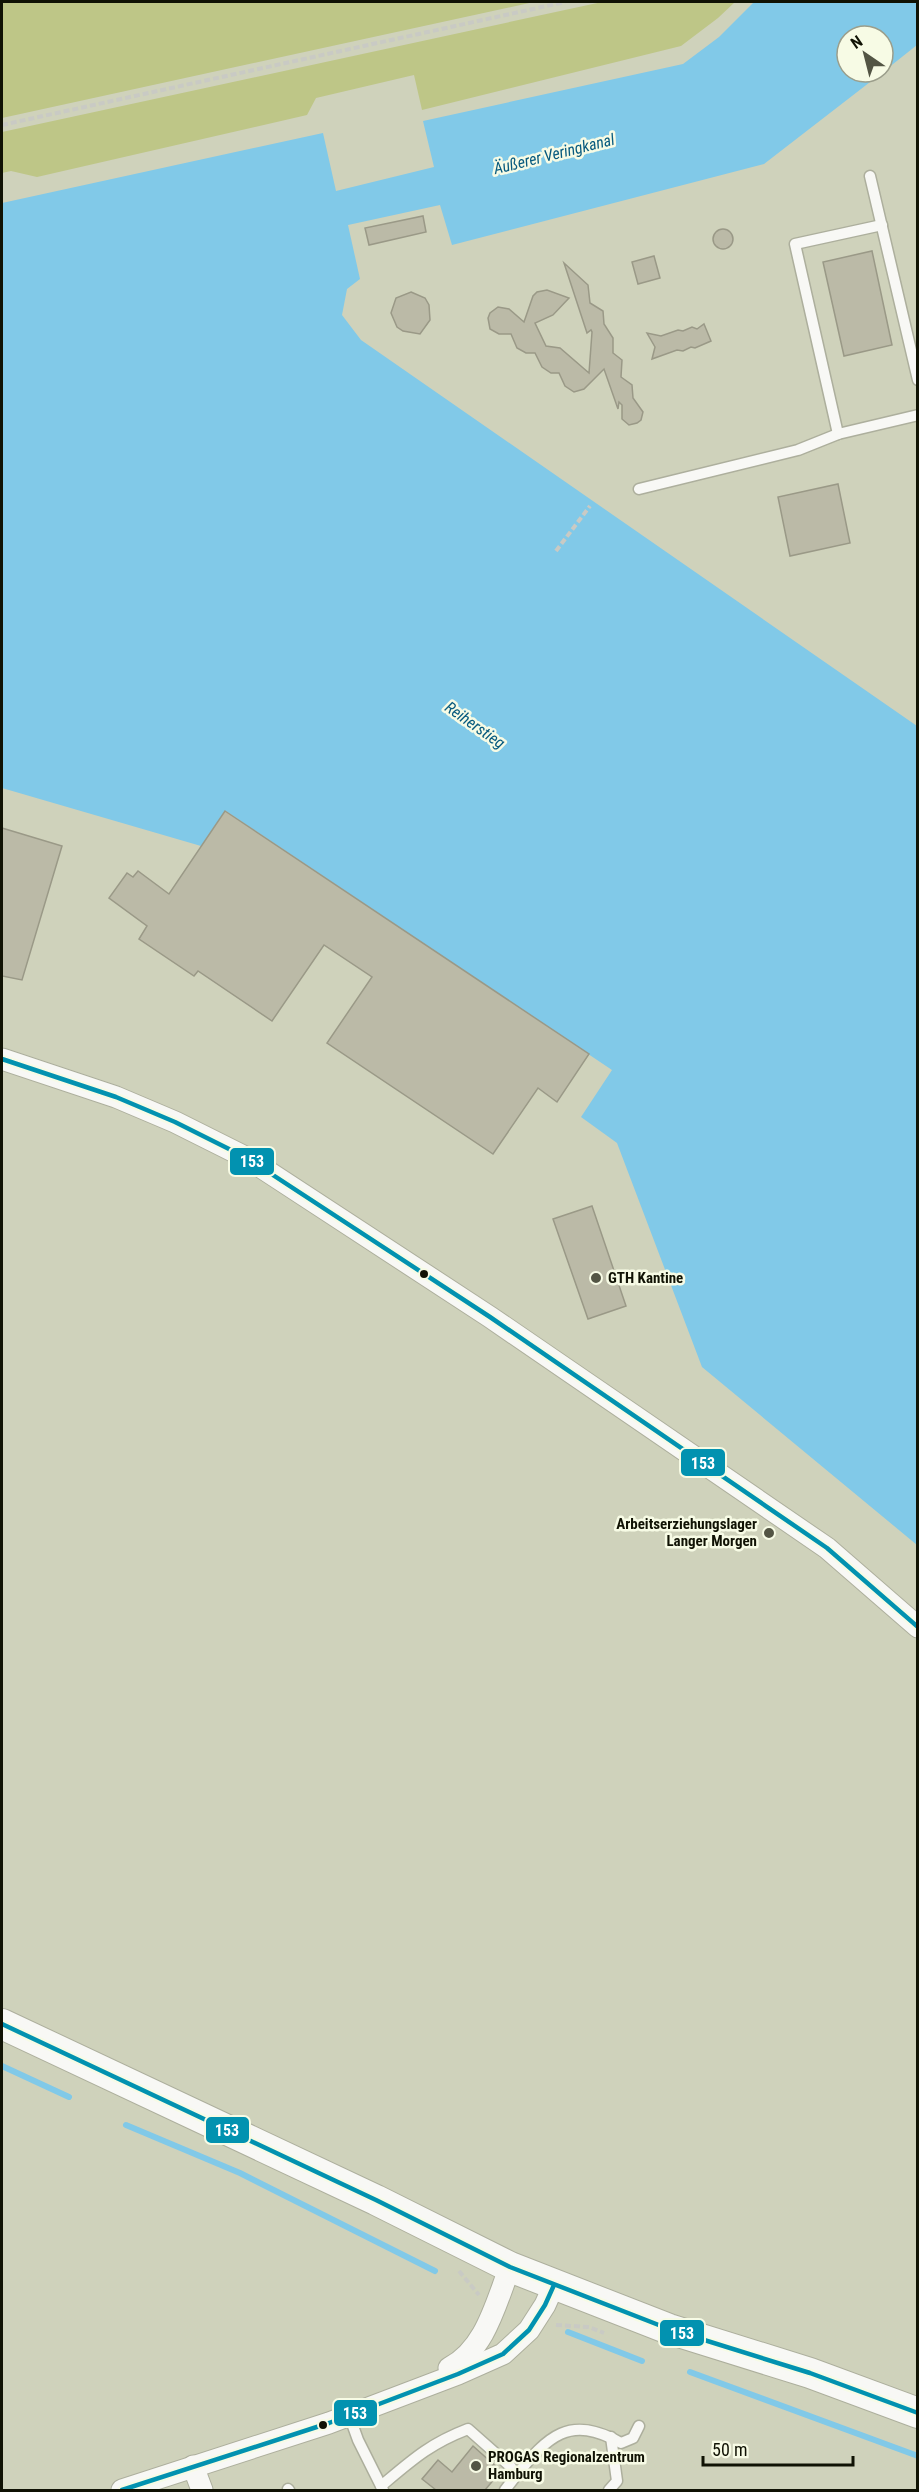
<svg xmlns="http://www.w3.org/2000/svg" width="919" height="2492" viewBox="0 0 919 2492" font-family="'Roboto Condensed',sans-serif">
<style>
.green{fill:#bec687}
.water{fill:#81c9e8}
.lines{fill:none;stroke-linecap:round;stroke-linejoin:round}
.stream{stroke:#81c9e8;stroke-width:6}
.building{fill:#bbbaa7;stroke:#9a9987;stroke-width:1.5}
.lane-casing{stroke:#adaf9d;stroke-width:13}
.street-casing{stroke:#adaf9d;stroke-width:23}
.secondary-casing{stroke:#adaf9d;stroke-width:32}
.path{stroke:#c9cac4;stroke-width:4;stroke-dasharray:6 3;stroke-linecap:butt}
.lane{stroke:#f8f8f5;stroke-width:10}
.street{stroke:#f8f8f5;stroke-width:21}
.secondary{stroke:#f8f8f5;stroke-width:30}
.bus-1-casing{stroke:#f7fbe5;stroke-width:9}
.bus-1{stroke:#0292b0;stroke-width:4.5}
.bus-dot{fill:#101204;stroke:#f7fbe5;stroke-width:2}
.poi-dot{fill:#535544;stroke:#f7fbe5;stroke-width:2}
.labels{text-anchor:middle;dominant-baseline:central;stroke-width:5;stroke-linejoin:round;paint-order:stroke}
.poi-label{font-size:15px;font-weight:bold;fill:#101204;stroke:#f7fbe5;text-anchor:start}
.water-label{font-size:16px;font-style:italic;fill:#075a7e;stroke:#f7fbe5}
.line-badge{stroke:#f7fbe5;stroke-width:2}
.badge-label{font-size:16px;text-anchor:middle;font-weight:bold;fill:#fff}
</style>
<rect width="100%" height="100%" fill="#cfd2bb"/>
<g class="green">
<path d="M2,2H534L2,118Z"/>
<path d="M602,2H735L718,18L681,46L422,110L414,75L316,98L307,115L37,177L11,171L2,173V132Z"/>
</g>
<path class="water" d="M754,2H917V45L883,72V36H847V72H883L764,164L452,245L440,205L348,225L360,279L347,289L342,315L361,340L917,726V1545L702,1367L617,1143L581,1117L612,1070L226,811L201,846L2,788V203L323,133L336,191L434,167L423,121L683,64L719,37Z"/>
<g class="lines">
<g class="stream">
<path d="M2,2066L69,2097"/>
<path d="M126,2125L240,2173L435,2271"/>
<path d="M568,2332L642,2361"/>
<path d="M690,2372L918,2456"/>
</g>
</g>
<g class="building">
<path d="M423,216L426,232L369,245L365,228Z"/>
<circle cx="723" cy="239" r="10"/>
<path d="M872,251L892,345L844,356L823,262Z"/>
<path d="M654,256L660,278L638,284L632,262Z"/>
<path d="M564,263L588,285L590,303L603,311L604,324L613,338V353L622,360L621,377L632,385L633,398L643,412L641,420L637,423L629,425L622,419V405L619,402L618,409L604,369L584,389L574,392L565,386L559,373H551L542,367L535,353H526L517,348L511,334H499L490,329L488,318L490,313L498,307L509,309L524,322L533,296L537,292L547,290L569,298L553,315L535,323L546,346L560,348L589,373L592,332L591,330L587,333Z"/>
<path d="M411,292L425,298L429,305L430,320L420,334L403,331L397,327L391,313L396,298Z"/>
<path d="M704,324L711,341L695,348L691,347L683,351L677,350L652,359L655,347L647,333L661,336L678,330L683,331L692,327L697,329Z"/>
<path d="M838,484L850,543L790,556L778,497Z"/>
<path d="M225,811L589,1054L557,1102L538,1088L493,1154L327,1043L372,977L324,945L272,1021L198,971L194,976L139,939L147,926L109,898L127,873L133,877L138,871L169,894Z"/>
<path d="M2,828L62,846L22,980L2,976Z"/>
<path d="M592,1206L626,1306L588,1319L553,1219Z"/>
<path d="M473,2446L501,2471L485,2490H436L422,2479L438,2460L452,2472Z"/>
</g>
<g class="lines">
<defs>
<g id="lane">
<path d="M870,176L918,380"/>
<path d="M838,434L795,244L882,225"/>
<path d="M639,489L798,450L838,434L918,415"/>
<path d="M349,2415L358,2440L383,2490"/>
<path d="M515,2477C548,2436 569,2414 621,2443L633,2438L639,2426"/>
<path d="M381,2486C412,2460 429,2444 468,2429L511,2467L515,2477L505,2490"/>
<path d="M288,2489L289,2490"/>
<path d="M609,2490L617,2481L611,2437"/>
</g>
<g id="street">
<path d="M2,1059L116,1097L175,1122L247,1158L490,1317L827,1548L918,1627"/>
<path d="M449,2368C486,2349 496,2302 510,2267"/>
<path d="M193,2466L202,2490"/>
<path d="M122,2490L329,2423L458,2374L503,2354L529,2330L545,2305L554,2285"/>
</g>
<path id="secondary" d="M2,2024L376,2200L510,2267L669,2329L810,2373L918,2413"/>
</defs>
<use href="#lane" class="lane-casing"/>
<use href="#street" class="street-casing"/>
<use href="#secondary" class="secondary-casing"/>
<g class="path">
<path d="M2,125L565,2"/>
<path d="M556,551L590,506"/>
<path d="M459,2271L479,2295"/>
<path d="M556,2325L589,2327L604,2333"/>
</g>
<use href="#lane" class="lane"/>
<use href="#street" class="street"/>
<use href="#secondary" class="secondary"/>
<defs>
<g id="bus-1">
<path d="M2,1059L116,1097L175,1122L247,1158L490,1317L827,1548L918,1627"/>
<path d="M2,2024L376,2200L510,2267L669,2329L810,2373L918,2413"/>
<path d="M122,2490L329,2423L458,2374L503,2354L529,2330L545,2305L554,2285"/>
</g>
</defs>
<use href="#bus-1" class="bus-1-casing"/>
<use href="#bus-1" class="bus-1"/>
</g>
<g class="bus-dot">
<circle cx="424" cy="1274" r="5"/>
<circle cx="323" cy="2425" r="5"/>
</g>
<g class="poi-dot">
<circle cx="596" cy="1278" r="6"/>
<circle cx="769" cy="1533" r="6"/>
<circle cx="476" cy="2466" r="6"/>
</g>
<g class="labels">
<g class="poi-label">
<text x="608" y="1278">GTH Kantine</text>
<text x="757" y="1524" text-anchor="end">Arbeitserziehungslager<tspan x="757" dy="17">Langer Morgen</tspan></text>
<text x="488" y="2457">PROGAS Regionalzentrum<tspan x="488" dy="17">Hamburg</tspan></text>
</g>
<g class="water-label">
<text transform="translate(554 154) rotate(-14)">Äußerer Veringkanal</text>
<text transform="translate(475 725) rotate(35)">Reiherstieg</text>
</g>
</g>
<g class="line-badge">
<rect x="229" y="1147" width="46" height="29" rx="6" fill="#0292b0"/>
<rect x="680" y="1448" width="46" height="29" rx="6" fill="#0292b0"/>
<rect x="205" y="2116" width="45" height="28" rx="6" fill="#0292b0"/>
<rect x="659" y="2319" width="46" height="28" rx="6" fill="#0292b0"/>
<rect x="333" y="2399" width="45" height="28" rx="6" fill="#0292b0"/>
</g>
<g class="badge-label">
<text x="252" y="1167">153</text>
<text x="703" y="1469">153</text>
<text x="227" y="2136">153</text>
<text x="682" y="2339">153</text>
<text x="355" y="2419">153</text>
</g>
<rect width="919" height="2492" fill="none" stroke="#101204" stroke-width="6"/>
<g transform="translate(865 54) rotate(325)"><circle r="28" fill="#f7fbe5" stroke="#9b9e8b" stroke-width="1.5"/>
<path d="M0-4.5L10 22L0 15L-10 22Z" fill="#535544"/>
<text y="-9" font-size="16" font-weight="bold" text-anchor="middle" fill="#101204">N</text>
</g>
<path d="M703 2456v9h150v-9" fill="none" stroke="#101204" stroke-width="3"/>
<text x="712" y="2456" font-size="18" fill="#101204" stroke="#f7fbe5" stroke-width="4.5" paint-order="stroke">50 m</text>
</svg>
